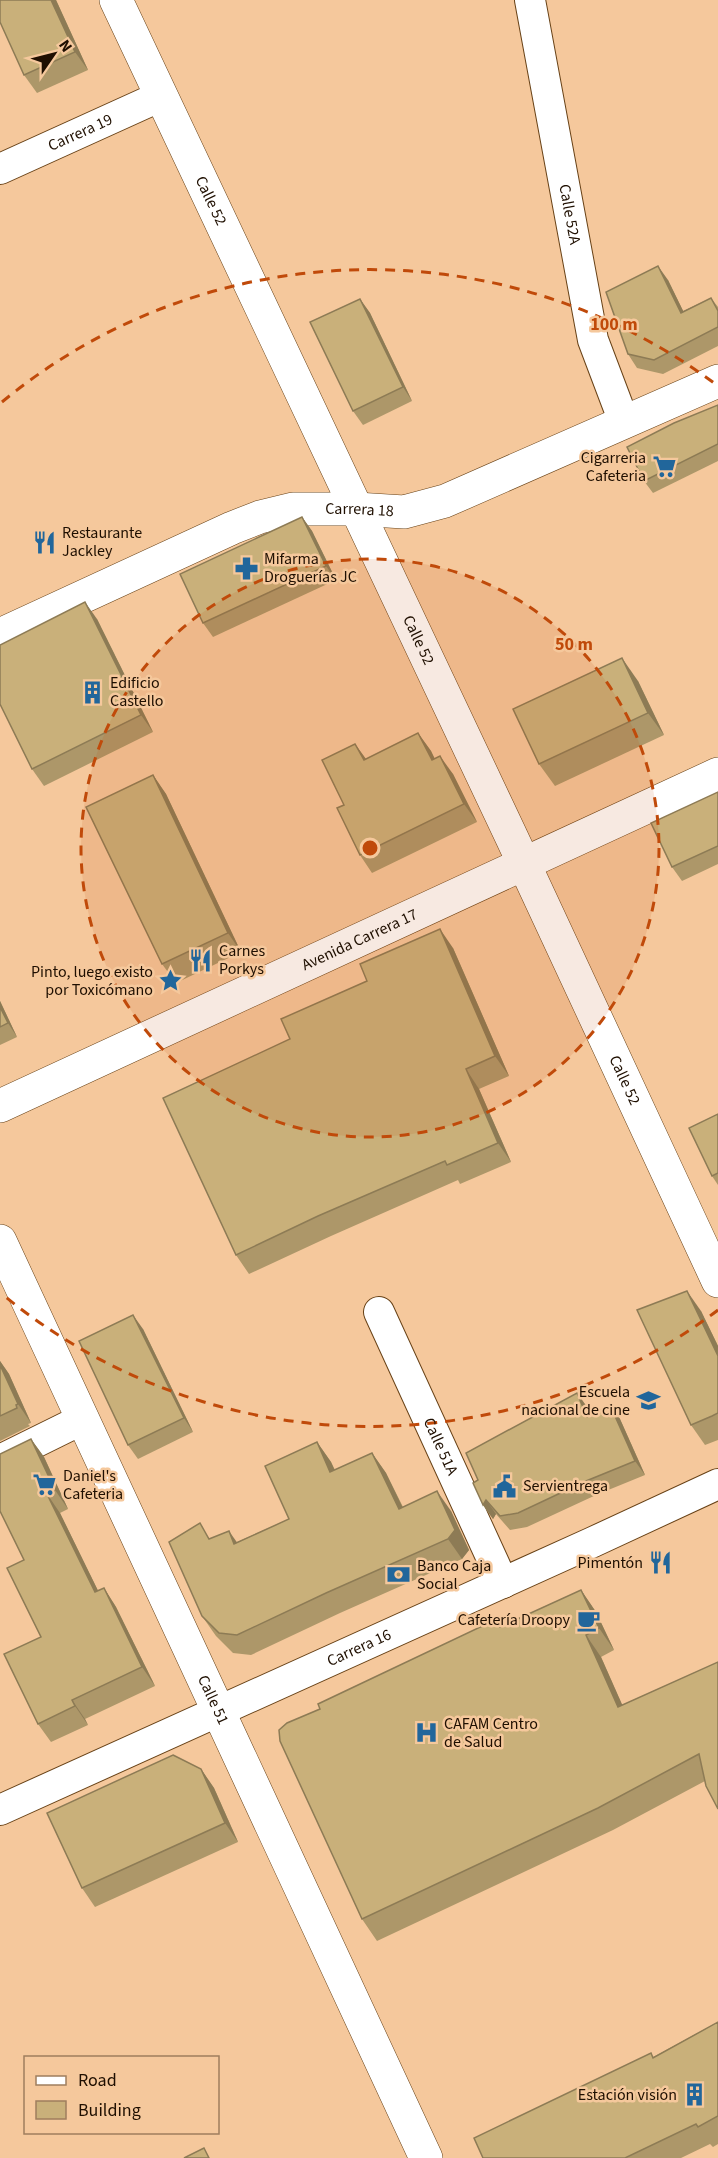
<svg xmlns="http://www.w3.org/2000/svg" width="718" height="2158" viewBox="0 0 718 2158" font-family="'Source Sans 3',sans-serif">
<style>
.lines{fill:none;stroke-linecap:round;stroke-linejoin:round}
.minor-casing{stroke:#684217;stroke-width:32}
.tertiary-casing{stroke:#684217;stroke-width:34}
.secondary-casing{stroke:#684217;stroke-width:34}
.minor{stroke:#fff;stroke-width:30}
.tertiary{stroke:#fff;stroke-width:33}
.secondary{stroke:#fff;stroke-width:33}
.wall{fill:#ad9769}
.shaded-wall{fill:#8d7b55}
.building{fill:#c9b07a;stroke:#8d7b55;stroke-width:1.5}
.ring{fill:none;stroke:#c04a0a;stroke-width:3;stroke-dasharray:10 8}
.labels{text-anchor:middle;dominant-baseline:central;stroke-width:5;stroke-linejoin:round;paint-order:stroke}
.street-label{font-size:16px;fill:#1f0f01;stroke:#f5c89c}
.poi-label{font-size:16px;fill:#1f0f01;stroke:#f5c89c;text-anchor:start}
.centre{fill:#c04a0a;stroke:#f5c89c;stroke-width:3}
.ring-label{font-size:18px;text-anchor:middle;font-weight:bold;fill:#c04a0a;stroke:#f5c89c;stroke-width:5;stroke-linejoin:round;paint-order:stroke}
</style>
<rect width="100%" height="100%" fill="#f5c89c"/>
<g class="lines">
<defs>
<g id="minor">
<path id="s1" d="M530,0L593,340L624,422"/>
<path id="s2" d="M0,169L161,96"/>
<path id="s3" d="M379,1312L503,1583"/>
<path d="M0,1460L83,1419"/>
<path id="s4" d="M0,1810L593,1542L718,1484"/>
</g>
<g id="tertiary">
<path id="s5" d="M116,0L512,838L718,1281"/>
<path id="s6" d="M0,635L232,528L260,517L293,509H356L404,512L445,501L718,381"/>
<path id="s7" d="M0,1241L426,2158"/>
</g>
<g id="secondary">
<path id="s8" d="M0,1106L718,774"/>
</g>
</defs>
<use href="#minor" class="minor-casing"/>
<use href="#tertiary" class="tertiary-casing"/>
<use href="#secondary" class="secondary-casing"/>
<use href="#minor" class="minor"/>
<use href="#tertiary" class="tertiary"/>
<use href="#secondary" class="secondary"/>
</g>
<g class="wall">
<path d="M56,0L88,70L37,93L24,75Z"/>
<path d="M668,280L683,311L711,298L718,307V346L663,374L637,368L628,354Z"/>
<path d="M360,299L370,313L412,401L363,425L353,411Z"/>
<path d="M718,405V461L653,493L644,481Z"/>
<path d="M302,517L312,531L336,580L213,637L203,623Z"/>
<path d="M97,619L153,732L44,786L32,769Z"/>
<path d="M638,681L664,735L555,786L539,764Z"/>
<path d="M418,733L431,751L435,759L453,774L477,822L372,873L360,855L344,805L355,744L366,759Z"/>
<path d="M153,775L166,794L241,952L176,983L162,964Z"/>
<path d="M718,792V864L682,881L672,867Z"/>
<path d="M453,948L509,1076L479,1089L511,1162L460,1184L458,1180L331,1236L249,1274L236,1255Z"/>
<path d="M0,1001L17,1037L0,1045Z"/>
<path d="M718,1114V1185L712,1176Z"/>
<path d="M701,1311L718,1346V1440L705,1445L691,1425Z"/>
<path d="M143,1329L193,1432L138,1459L128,1445Z"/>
<path d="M0,1361L9,1374L31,1423L28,1424L30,1426L0,1441Z"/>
<path d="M577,1393L587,1407L590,1415L610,1405L620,1419L645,1475L596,1495L527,1527L510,1530L496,1514L493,1519L483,1505L478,1480Z"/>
<path d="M31,1439L44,1457L68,1509L60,1513L98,1591L104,1588L116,1607L155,1686L85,1719L88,1725L51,1742L38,1724L41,1637L24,1560Z"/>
<path d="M317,1442L331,1462L335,1470L372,1453L386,1473L403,1507L451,1511L469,1550L462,1559L340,1613L251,1655L233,1653L216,1636L202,1616L210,1538L237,1542L289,1519Z"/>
<path d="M581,1590L596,1612L614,1650L601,1657L622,1705L718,1662L705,1781L613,1830L377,1941L362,1919L320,1709Z"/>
<path d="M201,1769L214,1788L238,1842L95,1907L82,1888Z"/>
<path d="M718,2022V2144L713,2147L710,2144L681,2158H483L651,2053L653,2057Z"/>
</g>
<g class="shaded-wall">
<path d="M51,0H56L88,70L75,52Z"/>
<path d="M658,266L668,280L691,327L681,313Z"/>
<path d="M360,299L370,313L412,401L403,387Z"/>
<path d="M302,517L312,531L336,580L326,566Z"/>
<path d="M85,602L97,619L153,732L141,715Z"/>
<path d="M622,658L638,681L664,735L648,713Z"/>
<path d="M418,733L431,751L444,779L432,760Z"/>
<path d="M355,744L368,762L364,760Z"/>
<path d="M440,756L453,774L477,822L464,804Z"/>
<path d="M153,775L166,794L241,952L228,933Z"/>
<path d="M440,929L453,948L509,1076L495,1056Z"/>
<path d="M0,1001L17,1037L8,1023L0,1007Z"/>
<path d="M466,1069L479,1089L511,1162L498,1143Z"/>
<path d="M687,1291L701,1311L718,1346V1356Z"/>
<path d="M133,1315L143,1329L193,1432L184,1418Z"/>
<path d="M0,1361L9,1374L31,1423L18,1404L0,1365Z"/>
<path d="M577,1393L587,1407L597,1431L587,1417Z"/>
<path d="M610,1405L620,1419L645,1475L635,1461Z"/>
<path d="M31,1439L44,1457L68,1509L55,1490Z"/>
<path d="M317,1442L331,1462L344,1492L330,1472Z"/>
<path d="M372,1453L386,1473L413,1529L399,1509Z"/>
<path d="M437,1491L451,1511L469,1550L462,1559L448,1539Z"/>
<path d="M47,1494L60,1513L108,1611L95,1592Z"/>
<path d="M486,1500L496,1514L493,1519L483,1505Z"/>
<path d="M229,1531L243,1551L234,1544Z"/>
<path d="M104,1588L116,1607L155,1686L142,1667Z"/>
<path d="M581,1590L596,1612L614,1650L599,1628Z"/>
<path d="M586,1635L601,1657L633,1729L618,1707Z"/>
<path d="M72,1700L85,1719L88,1725L75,1706Z"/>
<path d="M201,1769L214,1788L238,1842L225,1823Z"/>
</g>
<g class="building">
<path d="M0,0H51L75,52L24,75L0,22Z"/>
<path d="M658,266L681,313L711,298L718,311V327L654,360L628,354L606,292Z"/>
<path d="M360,299L403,387L353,411L310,322Z"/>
<path d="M718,405V444L644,481L627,447L674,423Z"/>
<path d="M302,517L326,566L203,623L180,574Z"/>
<path d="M85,602L141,715L32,769L0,704V645Z"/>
<path d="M622,658L648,713L539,764L513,709Z"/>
<path d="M418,733L432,760L440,756L464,804L360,855L337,808L344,805L322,760L355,744L364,760Z"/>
<path d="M153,775L228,933L162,964L86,807Z"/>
<path d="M718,792V846L672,867L651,823Z"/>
<path d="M440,929L495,1056L466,1069L498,1143L447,1165L445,1161L318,1216L236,1255L163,1098L290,1039L281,1019L367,981L360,964Z"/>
<path d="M0,1007L8,1023L0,1027Z"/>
<path d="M718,1114V1173L712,1176L689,1128Z"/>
<path d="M687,1291L718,1356V1413L712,1416L691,1425L637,1310Z"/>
<path d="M133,1315L184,1418L128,1445L79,1341Z"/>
<path d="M0,1365L18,1404L16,1405L17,1408L0,1416Z"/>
<path d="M577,1393L587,1417L610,1405L635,1461L586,1481L518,1513L500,1516L486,1500L483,1505L473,1483L478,1480L466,1453Z"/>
<path d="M31,1439L55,1490L47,1494L95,1592L104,1588L142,1667L72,1700L75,1706L38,1724L4,1654L41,1637L7,1568L24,1560L0,1511V1454Z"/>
<path d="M317,1442L330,1472L372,1453L399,1509L437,1491L455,1530L448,1539L326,1593L237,1635L219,1633L202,1616L169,1542L200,1523L209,1539L229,1531L234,1544L289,1519L265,1466Z"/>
<path d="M581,1590L599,1628L586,1635L618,1707L718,1662V1809L706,1786L699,1754L598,1808L362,1919L280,1741L279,1730L287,1723L320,1709L318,1704L497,1619L500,1627Z"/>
<path d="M173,1755L201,1769L225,1823L82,1888L47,1813Z"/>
<path d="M718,2022V2116L698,2127L696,2124L625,2158H483L474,2138L651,2053L653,2058Z"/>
<path d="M204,2148L209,2158H184Z"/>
</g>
<circle cx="370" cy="848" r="289" fill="#c04a0a" fill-opacity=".12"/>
<g class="ring">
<circle cx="370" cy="848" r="289"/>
<path d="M718 1310A578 578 0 0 1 2 1294M2 402A578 578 0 0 1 718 386"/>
</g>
<defs>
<symbol id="supermarket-bare" viewBox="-9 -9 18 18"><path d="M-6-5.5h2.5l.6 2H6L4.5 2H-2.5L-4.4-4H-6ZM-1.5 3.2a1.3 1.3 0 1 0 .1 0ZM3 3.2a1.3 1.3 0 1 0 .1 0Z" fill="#21669b" stroke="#f5c89c" stroke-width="2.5" paint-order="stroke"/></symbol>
<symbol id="restaurant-bare" viewBox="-9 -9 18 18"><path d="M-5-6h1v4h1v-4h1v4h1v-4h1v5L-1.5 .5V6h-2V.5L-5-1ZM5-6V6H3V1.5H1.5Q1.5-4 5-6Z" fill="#21669b" stroke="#f5c89c" stroke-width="2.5" paint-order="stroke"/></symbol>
<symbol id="pharmacy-bare" viewBox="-9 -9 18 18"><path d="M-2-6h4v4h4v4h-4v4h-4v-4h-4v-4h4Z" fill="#21669b" stroke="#f5c89c" stroke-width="2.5" paint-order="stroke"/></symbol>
<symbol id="building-bare" viewBox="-9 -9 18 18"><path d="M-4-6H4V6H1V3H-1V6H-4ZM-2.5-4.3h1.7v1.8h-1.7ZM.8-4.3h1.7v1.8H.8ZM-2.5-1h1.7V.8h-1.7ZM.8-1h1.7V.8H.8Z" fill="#21669b" stroke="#f5c89c" stroke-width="2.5" paint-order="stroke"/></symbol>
<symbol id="sight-bare" viewBox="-9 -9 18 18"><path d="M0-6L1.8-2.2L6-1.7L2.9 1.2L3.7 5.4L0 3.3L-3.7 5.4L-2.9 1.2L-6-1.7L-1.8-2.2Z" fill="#21669b" stroke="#f5c89c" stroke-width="2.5" paint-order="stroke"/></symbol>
<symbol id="university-bare" viewBox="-9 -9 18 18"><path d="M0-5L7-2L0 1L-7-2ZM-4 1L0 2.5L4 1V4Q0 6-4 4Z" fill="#21669b" stroke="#f5c89c" stroke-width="2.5" paint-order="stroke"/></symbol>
<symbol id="civic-bare" viewBox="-9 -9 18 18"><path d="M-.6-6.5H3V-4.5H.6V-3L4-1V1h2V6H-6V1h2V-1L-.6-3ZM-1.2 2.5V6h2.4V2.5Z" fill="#21669b" stroke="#f5c89c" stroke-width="2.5" paint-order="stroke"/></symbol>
<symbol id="bank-bare" viewBox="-9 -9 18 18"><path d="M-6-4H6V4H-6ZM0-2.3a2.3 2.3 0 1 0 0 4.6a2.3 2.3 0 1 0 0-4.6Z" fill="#21669b" stroke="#f5c89c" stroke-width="2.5" paint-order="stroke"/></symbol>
<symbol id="cafe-bare" viewBox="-9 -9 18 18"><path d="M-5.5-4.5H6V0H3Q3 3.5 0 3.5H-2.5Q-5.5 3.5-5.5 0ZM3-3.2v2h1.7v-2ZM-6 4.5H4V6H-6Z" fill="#21669b" stroke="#f5c89c" stroke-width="2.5" paint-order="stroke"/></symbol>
<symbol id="hospital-bare" viewBox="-9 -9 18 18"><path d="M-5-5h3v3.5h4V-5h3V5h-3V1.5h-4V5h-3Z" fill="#21669b" stroke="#f5c89c" stroke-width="2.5" paint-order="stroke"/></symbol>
</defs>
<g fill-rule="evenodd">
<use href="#supermarket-bare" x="648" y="450" width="33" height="33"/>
<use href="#restaurant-bare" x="28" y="526" width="33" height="33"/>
<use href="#pharmacy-bare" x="230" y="552" width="33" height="33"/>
<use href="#building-bare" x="76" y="676" width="33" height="33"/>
<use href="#restaurant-bare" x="184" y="944" width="33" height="33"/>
<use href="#sight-bare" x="154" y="964" width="33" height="33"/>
<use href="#university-bare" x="632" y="1384" width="33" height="33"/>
<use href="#supermarket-bare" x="28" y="1468" width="33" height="33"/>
<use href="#civic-bare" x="488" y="1470" width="33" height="33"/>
<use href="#restaurant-bare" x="644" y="1546" width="33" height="33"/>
<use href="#bank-bare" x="382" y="1558" width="33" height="33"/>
<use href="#cafe-bare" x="572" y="1604" width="33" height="33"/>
<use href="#hospital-bare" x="410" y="1716" width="33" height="33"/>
<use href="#building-bare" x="678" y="2078" width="33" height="33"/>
</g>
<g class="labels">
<g class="street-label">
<text stroke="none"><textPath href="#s2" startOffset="88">Carrera 19</textPath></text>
<text stroke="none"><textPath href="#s5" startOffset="222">Calle 52</textPath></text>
<text stroke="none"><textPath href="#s1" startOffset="218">Calle 52A</textPath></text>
<text stroke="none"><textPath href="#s6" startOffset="386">Carrera 18</textPath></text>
<text stroke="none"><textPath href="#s5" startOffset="708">Calle 52</textPath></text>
<text stroke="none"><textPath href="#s8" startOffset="396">Avenida Carrera 17</textPath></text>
<text stroke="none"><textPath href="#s5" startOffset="1194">Calle 52</textPath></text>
<text stroke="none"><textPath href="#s3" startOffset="148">Calle 51A</textPath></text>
<text stroke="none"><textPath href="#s4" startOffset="394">Carrera 16</textPath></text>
<text stroke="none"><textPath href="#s7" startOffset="506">Calle 51</textPath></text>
</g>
<g class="poi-label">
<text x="646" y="458" text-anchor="end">Cigarreria<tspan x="646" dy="18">Cafeteria</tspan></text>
<text x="62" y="533">Restaurante<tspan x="62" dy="18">Jackley</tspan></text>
<text x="264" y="559">Mifarma<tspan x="264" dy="18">Droguerías JC</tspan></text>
<text x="110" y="683">Edificio<tspan x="110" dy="18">Castello</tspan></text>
<text x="219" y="951">Carnes<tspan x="219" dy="18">Porkys</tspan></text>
<text x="153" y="972" text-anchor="end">Pinto, luego existo<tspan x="153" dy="18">por Toxicómano</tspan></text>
<text x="630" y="1392" text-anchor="end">Escuela<tspan x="630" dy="18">nacional de cine</tspan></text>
<text x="63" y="1476">Daniel's<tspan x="63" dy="18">Cafeteria</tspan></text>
<text x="523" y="1486">Servientrega</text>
<text x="643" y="1563" text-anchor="end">Pimentón</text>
<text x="417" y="1566">Banco Caja<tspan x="417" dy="18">Social</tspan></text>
<text x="570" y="1620" text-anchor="end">Cafetería Droopy</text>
<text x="444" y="1724">CAFAM Centro<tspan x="444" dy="18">de Salud</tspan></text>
<text x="677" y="2095" text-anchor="end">Estación visión</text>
</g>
</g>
<circle cx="370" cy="848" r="9" class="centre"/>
<g class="ring-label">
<text x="614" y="330">100 m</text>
<text x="574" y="650">50 m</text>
</g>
<rect x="24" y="2056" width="195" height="78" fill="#f5c89c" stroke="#9f7e5e" stroke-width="1.5"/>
<rect x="36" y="2076" width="30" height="9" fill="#ffffff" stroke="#9f7e5e" stroke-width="1.5"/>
<text x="78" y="2086" font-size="18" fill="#1f0f01">Road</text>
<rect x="36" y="2101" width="30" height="18" fill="#c9b07a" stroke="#9f7e5e" stroke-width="1.5"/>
<text x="78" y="2116" font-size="18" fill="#1f0f01">Building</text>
<g transform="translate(54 54) rotate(55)" stroke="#f5c89c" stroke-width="4.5" paint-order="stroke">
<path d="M0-4.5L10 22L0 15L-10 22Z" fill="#1f0f01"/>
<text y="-9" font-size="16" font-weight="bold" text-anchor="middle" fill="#1f0f01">N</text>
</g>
</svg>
